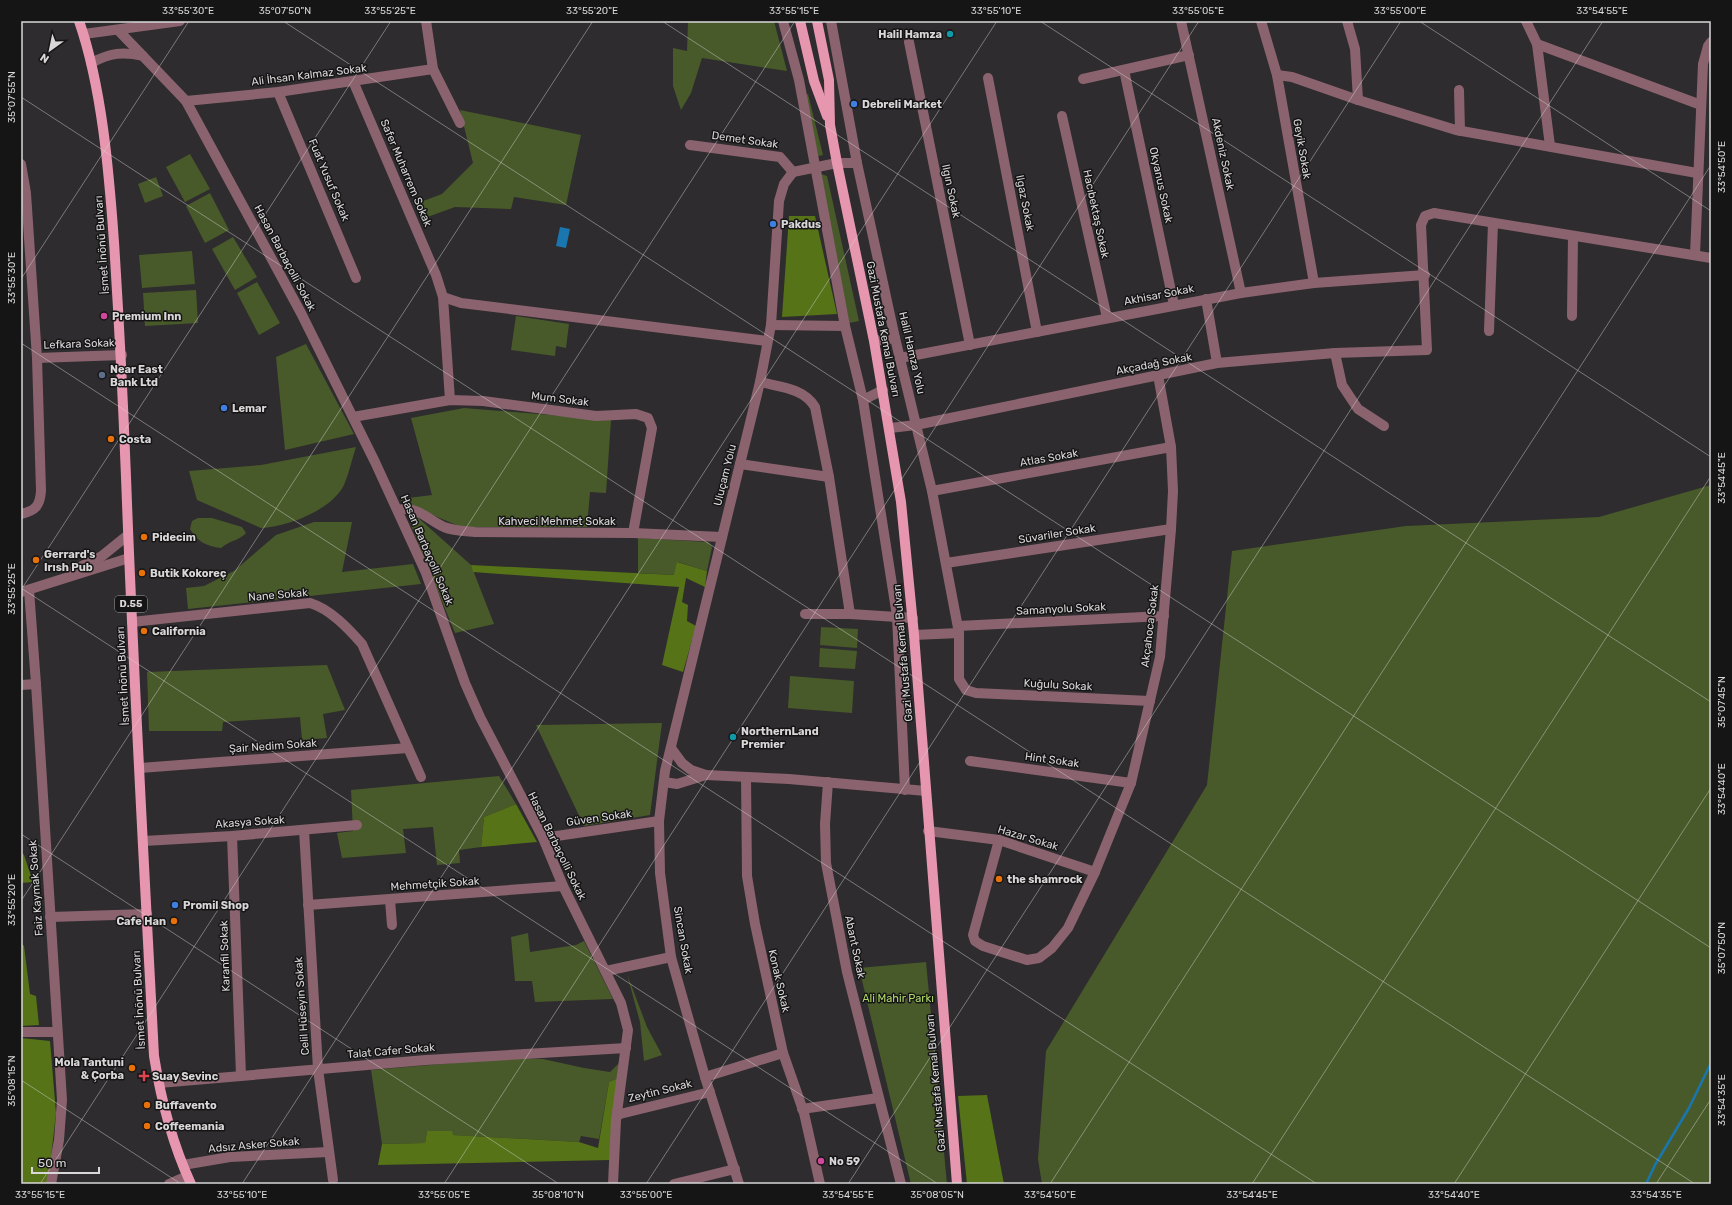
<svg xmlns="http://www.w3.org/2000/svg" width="1732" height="1205" viewBox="0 0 1732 1205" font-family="Rubik,sans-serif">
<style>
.green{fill:#485a29}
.forest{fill:#567318}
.water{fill:#1976ae}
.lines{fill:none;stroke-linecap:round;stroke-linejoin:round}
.stream{stroke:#1976ae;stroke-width:2.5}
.minor{stroke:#8a636e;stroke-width:10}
.major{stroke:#e796af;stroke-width:10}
.ticks{fill:none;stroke:#d9d7d8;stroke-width:1;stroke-opacity:0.45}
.culture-dot{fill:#0f9aa8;stroke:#161516;stroke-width:1.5}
.shop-dot{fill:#3f7fe0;stroke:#161516;stroke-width:1.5}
.hotel-dot{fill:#d1479c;stroke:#161516;stroke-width:1.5}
.service-dot{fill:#5c6f8a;stroke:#161516;stroke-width:1.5}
.food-dot{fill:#e8710a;stroke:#161516;stroke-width:1.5}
.health-dot{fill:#e0444e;stroke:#161516;stroke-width:1.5}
.labels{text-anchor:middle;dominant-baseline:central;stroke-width:3;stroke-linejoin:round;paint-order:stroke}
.shield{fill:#161516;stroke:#9e9d9e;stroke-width:1}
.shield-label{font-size:10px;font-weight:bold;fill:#d9d7d8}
.poi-label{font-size:11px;font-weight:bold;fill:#d9d7d8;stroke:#161516;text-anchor:start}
.street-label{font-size:11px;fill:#d9d7d8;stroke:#161516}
.park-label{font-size:11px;fill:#b0d968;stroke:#161516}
.neatline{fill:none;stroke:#d9d7d8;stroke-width:1.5}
.ticks-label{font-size:10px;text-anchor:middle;fill:#d9d7d8}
</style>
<rect width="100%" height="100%" fill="#2e2c2e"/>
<g class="green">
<path d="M688,21H774L787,71L702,58L691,93L681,110L673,86V48L687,51Z"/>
<path d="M808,94L823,155L818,156L805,95Z"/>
<path d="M460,110L581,135L566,205L514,197L511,209L455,207L422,219L415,204L442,194L473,163Z"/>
<path d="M190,154L210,189L185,202L166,167Z"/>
<path d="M821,174L827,176L859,321L849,323Z"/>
<path d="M156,177L163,196L145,203L138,184Z"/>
<path d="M210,193L229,230L205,243L186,206Z"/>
<path d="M233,237L257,277L235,290L212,249Z"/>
<path d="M192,251L195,284L142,288L139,255Z"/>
<path d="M257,282L280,323L259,335L237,293Z"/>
<path d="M196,290L198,323L145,326L143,293Z"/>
<path d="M516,316L569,324L566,348L556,346L555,356L511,350Z"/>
<path d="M306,344L354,434L285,450L276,357Z"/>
<path d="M464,408L611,420L606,493L590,492L587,527H461L402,502L400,499L432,495L411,418Z"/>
<path d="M356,447C352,459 349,473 344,485C332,510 287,527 261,528L197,500L189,471L261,465Z"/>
<path d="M1711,485V1184H1042L1038,1159L1046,1051L1207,785L1232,551L1406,526L1599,517Z"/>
<path d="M415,515L471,565L494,624L455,633L408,518Z"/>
<path d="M198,518H212L242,527L246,533C239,541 230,540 221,548C206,546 198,542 190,529L192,521Z"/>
<path d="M314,522H352L342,572L413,564L421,584L188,609L186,588L204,586L234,571L276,535Z"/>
<path d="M638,538L708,542L712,547L707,571L678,562L675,575L638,573Z"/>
<path d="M821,627L858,629L857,648L820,645Z"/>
<path d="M820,648L857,651L855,669L819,667Z"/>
<path d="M327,665L345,710L323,714L327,738L302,740L300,717L223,722L222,731H149L147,672Z"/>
<path d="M790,676L854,681L852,713L788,708Z"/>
<path d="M662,723L650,815L584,826L536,725Z"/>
<path d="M499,776L516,804L484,817L481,847L459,850L460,863L437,865L433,827L403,829L406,853L342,858L337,833L353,831L351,790Z"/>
<path d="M528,933L530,952L576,945L584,941L613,999L535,1002L532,981H515L511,937Z"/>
<path d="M926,962L947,1184H911L859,968Z"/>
<path d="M627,974L647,1027L662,1055L644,1061L640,1022Z"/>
<path d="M512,1058L543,1059L584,1068L610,1072L619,1063L618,1078L609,1082L599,1139L581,1136L579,1142L452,1135V1131H427L425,1143L382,1144L371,1070Z"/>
</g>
<g class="forest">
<path d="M789,216H815L837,314L782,317Z"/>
<path d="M677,562L707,571L705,587L686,578L682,602L688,605L687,621L696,626L683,672L662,665L679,587L473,572L471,565L674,575Z"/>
<path d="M516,804L537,842L481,847L484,817Z"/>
<path d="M21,851L24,855L33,882L21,883Z"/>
<path d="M21,942L24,946L30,994L36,996L39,1025L21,1026Z"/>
<path d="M21,1038L50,1041L56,1113L48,1184H21Z"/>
<path d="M618,1078L610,1160L378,1165L382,1144L425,1143L427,1131H452L453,1135L579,1142L598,1148L609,1082Z"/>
<path d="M987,1095L1004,1184H967L958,1096Z"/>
</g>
<path class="water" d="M560,227L570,229L566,248L556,246Z"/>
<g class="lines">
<path class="stream" d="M1646,1184L1655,1165L1689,1108L1711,1063"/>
<g class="minor">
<path d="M426,21L433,69L460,123"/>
<path d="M783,21L799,80L845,326"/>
<path d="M831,21L857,163L895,338L932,491L959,633V679L966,690L976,693L1150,701"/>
<path d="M1181,21L1241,293"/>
<path d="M1261,21L1277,75L1314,283"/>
<path d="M1347,21L1355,49L1358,100"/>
<path d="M1526,21L1537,44L1550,146"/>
<path d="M118,30L186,101L301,313L375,462L426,573L465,683L480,717L543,838L563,886L621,1003L628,1030L616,1120L613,1184"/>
<path d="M84,34L180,21"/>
<path d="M909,42L970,345"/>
<path d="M1537,44L1701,105"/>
<path d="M91,63C110,53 123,51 143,56"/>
<path d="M1124,70L1174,305"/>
<path d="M1277,75L1292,77L1358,100L1456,130L1697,173"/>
<path d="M988,78L1037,332"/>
<path d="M1083,79L1189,55"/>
<path d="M353,81L436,275L443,297L461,303L767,341"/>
<path d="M1459,90L1460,131"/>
<path d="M278,92L356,278"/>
<path d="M186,101L278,92L433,69"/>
<path d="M1062,116L1107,318"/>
<path d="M690,145L780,157L793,172"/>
<path d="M21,164L26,193L37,358L41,491C40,506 35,511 21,514"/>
<path d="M793,172L837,163H857"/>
<path d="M1695,255L1703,64L1708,46L1711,42"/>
<path d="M443,297L450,400"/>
<path d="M1206,299L1217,363"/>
<path d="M1572,316L1573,236"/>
<path d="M771,325L845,326L863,400"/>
<path d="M1489,331L1493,223"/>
<path d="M874,341L895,338"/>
<path d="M1335,353L1342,385L1358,409L1384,426"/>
<path d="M37,358L122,355"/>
<path d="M900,358L1241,293L1314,283L1425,275"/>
<path d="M760,382C780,387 804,388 815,407L829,477L850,614"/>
<path d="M883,390L863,400L897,616L905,790"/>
<path d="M353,417L450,400L483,401L596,416L636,414L648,418L652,428L633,533"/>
<path d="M890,428L916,425L1217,363L1335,353L1427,350L1421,225L1425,216L1434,213L1711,258"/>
<path d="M740,464L829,477"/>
<path d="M932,491L1171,447"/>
<path d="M398,510C417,505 428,520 444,527C454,531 464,531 475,532L633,533L722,537"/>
<path d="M946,563L1171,529"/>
<path d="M74,570L102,556L128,535"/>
<path d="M29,590L36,684L62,1100L59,1140L51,1184"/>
<path d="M21,592L129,558"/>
<path d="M805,614H850L913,618"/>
<path d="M132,622L310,603C330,609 348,628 362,644L421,777"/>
<path d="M958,626L1164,616"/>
<path d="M914,635L959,633"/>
<path d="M21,685L36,684"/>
<path d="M671,748L682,763L691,770L706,775L789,779L926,791"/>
<path d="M970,761L1131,783"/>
<path d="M140,768L408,748"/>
<path d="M746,777L747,876L755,924L783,1053L804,1113L820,1184"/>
<path d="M664,782L677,784L706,775"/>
<path d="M828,782L825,824L826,863L847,972L901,1184"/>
<path d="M304,830L318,1069L333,1180"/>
<path d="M928,831L999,840L1095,872"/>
<path d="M232,836L241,1075"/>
<path d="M543,838L659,821"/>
<path d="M999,840L973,935L975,941L983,946L1027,960L1039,958L1052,948L1068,928L1095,872L1131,783L1160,657L1171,529L1173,491L1171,447L1158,375"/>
<path d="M144,841L232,836L357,825"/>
<path d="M390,900L392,925"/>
<path d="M308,905L563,886"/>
<path d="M50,917L147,914"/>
<path d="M606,971L671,957"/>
<path d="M21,1032H57"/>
<path d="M705,1077L783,1053"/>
<path d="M159,1083L426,1060L626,1048"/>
<path d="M802,1109L878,1098"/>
<path d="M617,1116L620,1114L710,1092"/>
<path d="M183,1165L230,1157L328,1152"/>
<path d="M169,1184L187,1176"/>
<path d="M674,1184L735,1169"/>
<path d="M739,1184L705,1077L671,957L660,873L659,821L665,771L760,382L771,325L779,201L784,184L793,172"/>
</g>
<g class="major">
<path d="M79,21C102,87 109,172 114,242C119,320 123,399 126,477C133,670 144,863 154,1056C161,1100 172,1143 191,1184"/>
<path d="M800,21L814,81L827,116"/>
<path d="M817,21L829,80L830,125L837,163L874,341L901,502L914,635L957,1184"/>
</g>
</g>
<path class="ticks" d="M283,21L1711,948M662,21L1711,702M1040,21L1711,457M1419,21L1711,211M21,97L1695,1184M21,279L189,21M21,343L1317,1184M21,588L938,1184M21,590L391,21M21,834L559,1184M21,901L593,21M21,1080L181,1184M40,1184L795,21M242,1184L997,21M444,1184L1199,21M646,1184L1401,21M848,1184L1603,21M1050,1184L1711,165M1252,1184L1711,476M1454,1184L1711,788M1656,1184L1711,1099"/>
<g class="culture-dot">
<circle cx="950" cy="34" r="4"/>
<circle cx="733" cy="737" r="4"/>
</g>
<g class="shop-dot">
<circle cx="854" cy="104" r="4"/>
<circle cx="773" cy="224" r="4"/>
<circle cx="224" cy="408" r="4"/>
<circle cx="175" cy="905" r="4"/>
</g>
<g class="hotel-dot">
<circle cx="104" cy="316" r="4"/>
<circle cx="821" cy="1161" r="4"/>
</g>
<circle class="service-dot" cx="102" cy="375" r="4"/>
<g class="food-dot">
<circle cx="111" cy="439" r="4"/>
<circle cx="144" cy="537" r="4"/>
<circle cx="36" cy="560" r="4"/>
<circle cx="142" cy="573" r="4"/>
<circle cx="144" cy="631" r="4"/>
<circle cx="999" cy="879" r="4"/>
<circle cx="174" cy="921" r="4"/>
<circle cx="132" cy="1068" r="4"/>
<circle cx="147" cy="1105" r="4"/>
<circle cx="147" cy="1126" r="4"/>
</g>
<path class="health-dot" d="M142 1070h4v4h4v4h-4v4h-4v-4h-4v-4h4z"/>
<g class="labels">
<rect class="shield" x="115" y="596" width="32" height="16" rx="3"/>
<g class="shield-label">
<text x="131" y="604">D.55</text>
</g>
<g class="poi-label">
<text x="942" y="34" text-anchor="end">Halil Hamza</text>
<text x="862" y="104">Debreli Market</text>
<text x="781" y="224">Pakdus</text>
<text x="112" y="316">Premium Inn</text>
<text x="110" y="369">Near East<tspan x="110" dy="13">Bank Ltd</tspan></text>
<text x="232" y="408">Lemar</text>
<text x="119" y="439">Costa</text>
<text x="152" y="537">Pidecim</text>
<text x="44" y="554">Gerrard's<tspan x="44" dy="13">Irısh Pub</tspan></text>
<text x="150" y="573">Butik Kokoreç</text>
<text x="152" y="631">California</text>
<text x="741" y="731">NorthernLand<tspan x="741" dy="13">Premier</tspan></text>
<text x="1007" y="879">the shamrock</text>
<text x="183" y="905">Promil Shop</text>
<text x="166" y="921" text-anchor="end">Cafe Han</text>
<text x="124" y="1062" text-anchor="end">Mola Tantuni<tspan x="124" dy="13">&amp; Çorba</tspan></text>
<text x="152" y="1076">Suay Sevinc</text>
<text x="155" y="1105">Buffavento</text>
<text x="155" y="1126">Coffeemania</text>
<text x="829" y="1161">No 59</text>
</g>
<g class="street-label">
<text transform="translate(309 75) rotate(-7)">Ali İhsan Kalmaz Sokak</text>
<text transform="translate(745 140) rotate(8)">Demet Sokak</text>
<text transform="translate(1302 149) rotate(80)">Geyik Sokak</text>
<text transform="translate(1223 154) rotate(78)">Akdeniz Sokak</text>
<text transform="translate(406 173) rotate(67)">Safer Muharrem Sokak</text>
<text transform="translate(329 180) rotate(67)">Fuat Yusuf Sokak</text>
<text transform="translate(1161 185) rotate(78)">Okyanus Sokak</text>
<text transform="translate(951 191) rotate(78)">Ilgın Sokak</text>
<text transform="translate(1025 203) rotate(79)">Ilgaz Sokak</text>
<text transform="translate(1096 214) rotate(78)">Hacıbektaş Sokak</text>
<text transform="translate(102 245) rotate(-94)">İsmet İnönü Bulvarı</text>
<text transform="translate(285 258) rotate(62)">Hasan Barbaçolli Sokak</text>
<text transform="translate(1159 295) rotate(-11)">Akhisar Sokak</text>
<text transform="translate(883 329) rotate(79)">Gazi Mustafa Kemal Bulvarı</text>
<text transform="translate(79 344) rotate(-2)">Lefkara Sokak</text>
<text transform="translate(912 353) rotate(77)">Halil Hamza Yolu</text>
<text transform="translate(1154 364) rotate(-11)">Akçadağ Sokak</text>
<text transform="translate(560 399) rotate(7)">Mum Sokak</text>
<text transform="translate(1049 458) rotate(-10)">Atlas Sokak</text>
<text transform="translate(725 475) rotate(-76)">Uluçam Yolu</text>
<text x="557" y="521">Kahveci Mehmet Sokak</text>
<text transform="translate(1057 534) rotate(-9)">Süvariler Sokak</text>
<text transform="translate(427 550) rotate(67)">Hasan Barbaçolli Sokak</text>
<text transform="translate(278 595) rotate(-5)">Nane Sokak</text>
<text transform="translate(1061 609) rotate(-3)">Samanyolu Sokak</text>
<text transform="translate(1150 626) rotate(-83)">Akçahoca Sokak</text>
<text transform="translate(903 653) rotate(-95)">Gazi Mustafa Kemal Bulvarı</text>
<text transform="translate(123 676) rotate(-93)">İsmet İnönü Bulvarı</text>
<text transform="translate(1058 685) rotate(3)">Kuğulu Sokak</text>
<text transform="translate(273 746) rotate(-4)">Şair Nedim Sokak</text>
<text transform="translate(1052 760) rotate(8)">Hint Sokak</text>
<text transform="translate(599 818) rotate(-8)">Güven Sokak</text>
<text transform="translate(250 822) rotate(-4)">Akasya Sokak</text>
<text transform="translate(1028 838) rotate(17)">Hazar Sokak</text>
<text transform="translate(557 846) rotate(64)">Hasan Barbaçolli Sokak</text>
<text transform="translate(435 884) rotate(-4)">Mehmetçik Sokak</text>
<text transform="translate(36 888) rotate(-94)">Faiz Kaymak Sokak</text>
<text transform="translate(683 940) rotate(80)">Sincan Sokak</text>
<text transform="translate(855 947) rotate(78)">Abant Sokak</text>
<text transform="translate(225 956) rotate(-92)">Karanfil Sokak</text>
<text transform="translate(779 981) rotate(77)">Konak Sokak</text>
<text transform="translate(139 1000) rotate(-93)">İsmet İnönü Bulvarı</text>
<text transform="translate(302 1006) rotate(-94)">Celil Hüseyin Sokak</text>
<text transform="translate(391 1051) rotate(-5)">Talat Cafer Sokak</text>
<text transform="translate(936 1083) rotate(-95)">Gazi Mustafa Kemal Bulvarı</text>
<text transform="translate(660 1091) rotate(-14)">Zeytin Sokak</text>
<text transform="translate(254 1145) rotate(-5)">Adsız Asker Sokak</text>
</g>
<g class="park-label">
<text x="898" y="998">Ali Mahir Parkı</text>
</g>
</g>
<rect width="1732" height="1205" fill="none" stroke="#161516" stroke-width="44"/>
<g transform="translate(50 50) rotate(213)" stroke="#161516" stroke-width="3" paint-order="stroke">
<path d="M0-3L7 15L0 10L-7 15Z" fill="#d9d7d8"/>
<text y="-6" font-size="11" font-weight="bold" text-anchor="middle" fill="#d9d7d8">N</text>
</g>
<path d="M32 1167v6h67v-6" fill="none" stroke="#d9d7d8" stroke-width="2"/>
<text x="38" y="1167" font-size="12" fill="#d9d7d8" stroke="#161516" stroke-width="3" paint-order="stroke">50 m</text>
<rect x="22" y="22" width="1688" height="1161" class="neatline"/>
<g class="ticks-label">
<text x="188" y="14">33°55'30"E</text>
<text x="285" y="14">35°07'50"N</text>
<text x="390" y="14">33°55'25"E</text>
<text x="592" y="14">33°55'20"E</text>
<text x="794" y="14">33°55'15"E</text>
<text x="996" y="14">33°55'10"E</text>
<text x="1198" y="14">33°55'05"E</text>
<text x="1400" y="14">33°55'00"E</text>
<text x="1602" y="14">33°54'55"E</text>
<text transform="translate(11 97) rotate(-90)" y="4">35°07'55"N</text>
<text transform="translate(1721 167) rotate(-90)" y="4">33°54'50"E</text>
<text transform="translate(11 278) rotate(-90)" y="4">33°55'30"E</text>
<text transform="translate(1721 478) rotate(-90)" y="4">33°54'45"E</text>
<text transform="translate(11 589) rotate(-90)" y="4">33°55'25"E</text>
<text transform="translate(1721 702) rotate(-90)" y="4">35°07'45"N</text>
<text transform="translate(1721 789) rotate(-90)" y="4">33°54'40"E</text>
<text transform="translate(11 900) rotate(-90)" y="4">33°55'20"E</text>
<text transform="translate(1721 948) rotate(-90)" y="4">35°07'50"N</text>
<text transform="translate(11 1081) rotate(-90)" y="4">35°08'15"N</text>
<text transform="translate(1721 1100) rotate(-90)" y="4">33°54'35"E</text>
<text x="40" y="1198">33°55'15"E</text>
<text x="242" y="1198">33°55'10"E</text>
<text x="444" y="1198">33°55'05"E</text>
<text x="558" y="1198">35°08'10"N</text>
<text x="646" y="1198">33°55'00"E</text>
<text x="848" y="1198">33°54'55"E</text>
<text x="937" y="1198">35°08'05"N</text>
<text x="1050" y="1198">33°54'50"E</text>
<text x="1252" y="1198">33°54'45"E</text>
<text x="1454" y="1198">33°54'40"E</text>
<text x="1656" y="1198">33°54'35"E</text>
</g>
</svg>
